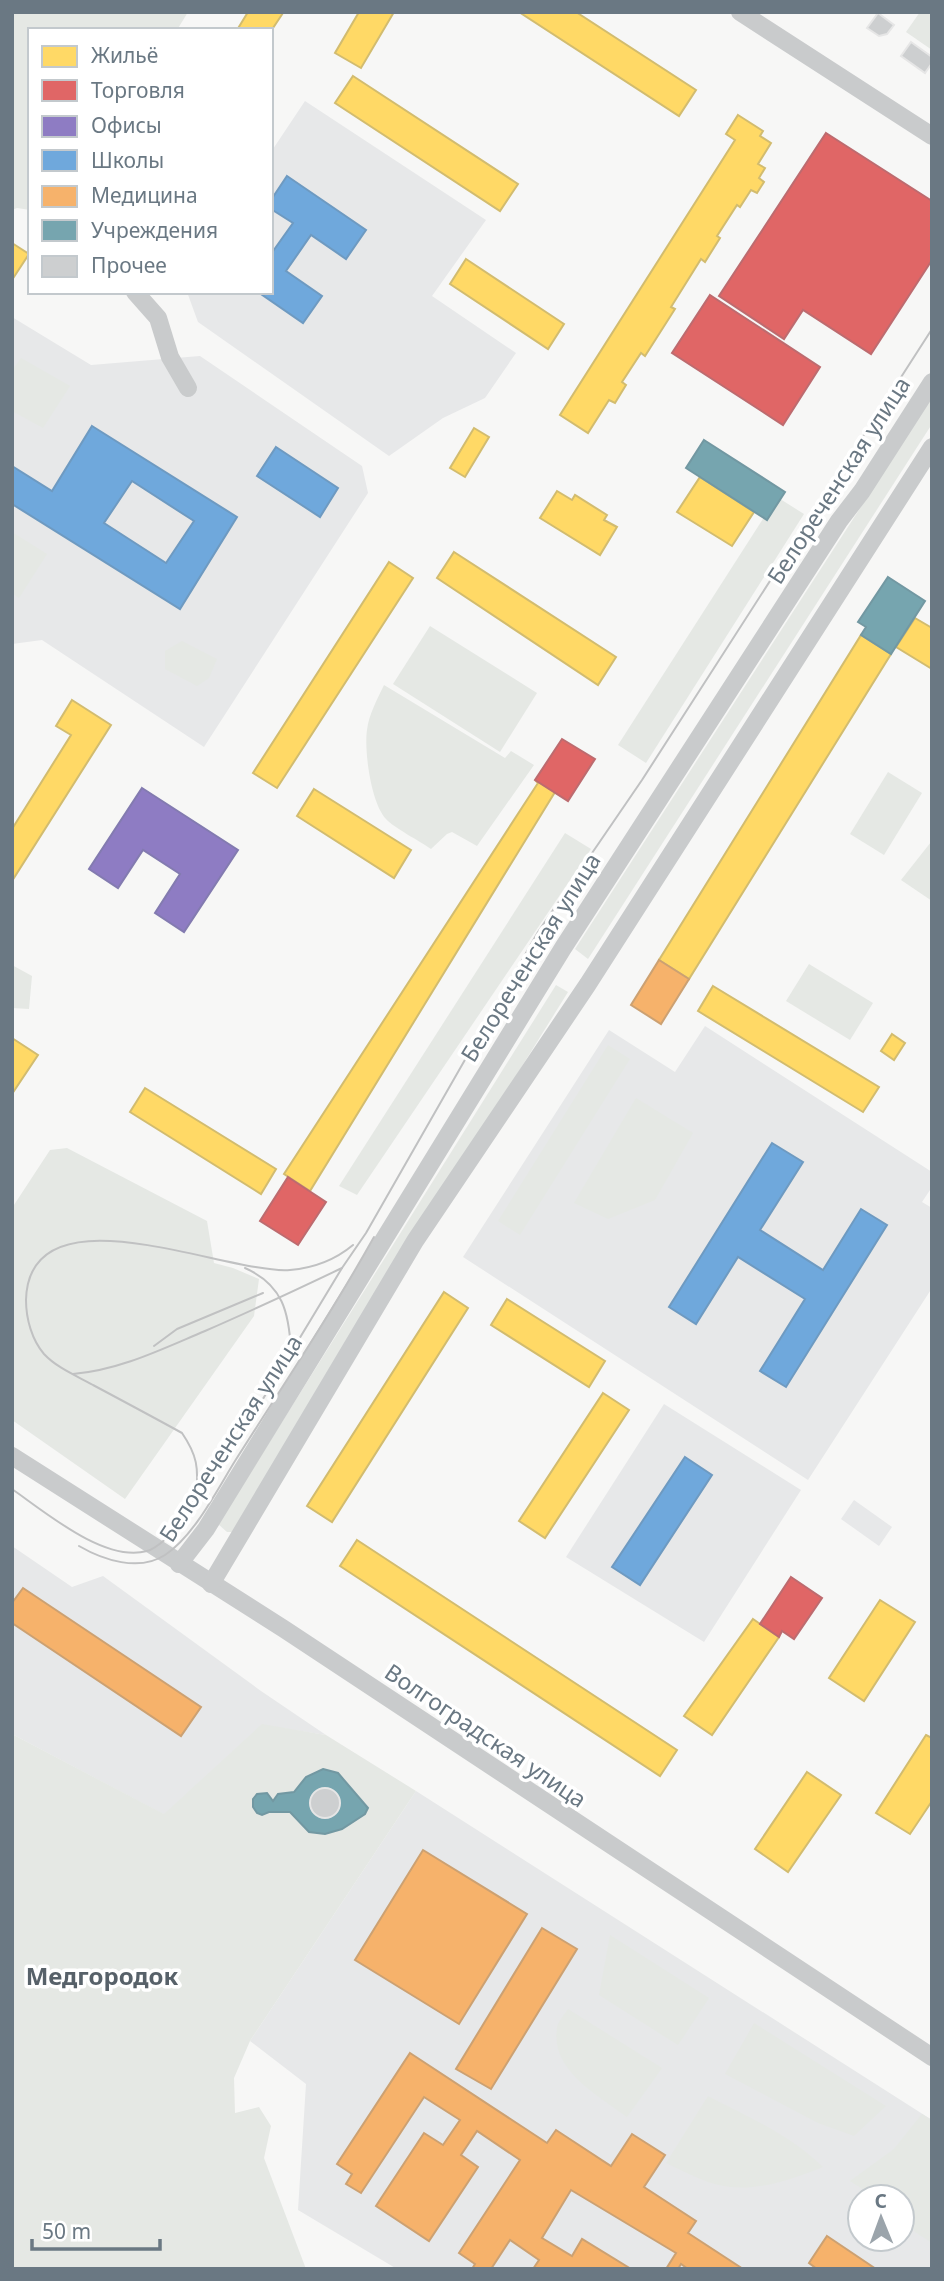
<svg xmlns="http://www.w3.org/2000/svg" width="944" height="2281" viewBox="0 0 944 2281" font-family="'Noto Sans',sans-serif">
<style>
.built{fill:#e7e8e9;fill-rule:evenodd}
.green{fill:#e5e8e4}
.homes{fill:#ffd966;stroke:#d2bc6f;stroke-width:2}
.shops{fill:#e06666;stroke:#bd6b6f;stroke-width:2}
.offices{fill:#8e7cc3;stroke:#837bb0;stroke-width:2}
.schools{fill:#6fa8dc;stroke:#6e9ac1;stroke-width:2;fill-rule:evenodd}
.health{fill:#f6b26b;stroke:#cca172;stroke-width:2}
.public{fill:#76a5af;stroke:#7298a2;stroke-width:2}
.building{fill:#cdcfd0;stroke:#e6e6e6;stroke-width:2}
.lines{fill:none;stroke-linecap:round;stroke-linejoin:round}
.minor{stroke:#c9cbcc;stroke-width:18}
.tram{stroke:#c0c1c2;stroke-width:2}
.labels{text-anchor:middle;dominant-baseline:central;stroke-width:7;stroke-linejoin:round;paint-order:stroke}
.street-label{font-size:23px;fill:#6a7883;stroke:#fff}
.neighbourhood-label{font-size:24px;font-weight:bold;fill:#576169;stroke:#fff}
</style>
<rect width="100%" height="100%" fill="#f7f7f6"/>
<g class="built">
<path d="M305,101L486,220L432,296L516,353L485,398L443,418L389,456L198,322L187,292H271V152Z"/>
<path d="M12,317L91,365L200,356L362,466L368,493L204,747L42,640L12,644Z"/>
<path d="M705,1026L932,1172V1187L922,1202L932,1208V1288L808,1480L463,1257L609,1030L675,1072Z"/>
<path d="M664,1404L801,1490L704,1642L566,1557Z"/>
<path d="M854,1500L892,1527L879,1546L841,1519Z"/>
<path d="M12,1546L72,1587L103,1576L261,1691L326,1735L262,1725L165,1815L12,1734Z"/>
<path d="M416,1791L932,2120V2269H397L298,2210L306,2084L250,2041ZM860,2197H902V2239H860Z"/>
</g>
<g class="green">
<path d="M12,12H188L177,30H30V210L17,208L12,210Z"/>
<path d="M920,12H932V50L906,32Z"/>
<path d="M21,358L70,386L43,428L12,411V371Z"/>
<path d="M932,397V424L588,959L575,949Z"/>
<path d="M777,497L804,514L646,763L618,745Z"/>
<path d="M12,532L47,554L19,598L12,593Z"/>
<path d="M430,626L537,693L500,752L393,684Z"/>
<path d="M182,641L217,659L209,678L197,686L165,669V651Z"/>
<path d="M384,685L505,758L511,751L534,765L477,846L452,832L447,834L431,849C420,841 394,828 386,819C371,803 364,751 367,730C369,714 377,700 384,685Z"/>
<path d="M888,772L922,793L884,855L850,834Z"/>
<path d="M565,833L591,849L357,1195L339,1186Z"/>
<path d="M931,842H932V901L901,880Z"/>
<path d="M809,964L873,1003L850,1040L786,1001Z"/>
<path d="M12,965L32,976L29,1009L12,1008Z"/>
<path d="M556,985L568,992L233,1532H227L218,1524Z"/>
<path d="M608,1045L630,1059L520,1235L498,1221Z"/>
<path d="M636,1098L693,1133L655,1200L608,1219L574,1203Z"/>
<path d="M67,1148L207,1221L214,1263L233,1268L259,1279L254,1316L125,1499L12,1420V1208L50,1150Z"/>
<path d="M262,1724L326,1735L416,1791L250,2041L234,2078L235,2113L259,2107L271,2126L264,2158L306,2269H12V1734L164,1814Z"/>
<path d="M610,1935L709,1998L678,2045L599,1995Z"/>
<path d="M568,2009L662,2068L627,2117C598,2095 550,2070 557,2028C558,2021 564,2015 568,2009Z"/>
<path d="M754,2023L886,2106L854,2136L818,2123L725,2074Z"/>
<path d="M708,2096C750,2118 789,2134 823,2167C788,2181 749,2195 711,2183C696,2178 681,2170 666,2163Z"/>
<path d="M922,2114L932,2120V2243L915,2232L907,2218L902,2214V2197H875L850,2181L894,2149Z"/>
</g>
<g class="homes">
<path d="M248,12H281L283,13L271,31L237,30Z"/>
<path d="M359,12H394L361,68L335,53Z"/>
<path d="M519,12H576L696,90L679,116Z"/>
<path d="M353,76L518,184L500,211L335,103Z"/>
<path d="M738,115L763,131L760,136L771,143L758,164L765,168L759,178L764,182L757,193L751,190L740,207L737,205L717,236L720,238L705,262L701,259L671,307L675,309L645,356L641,353L622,382L626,385L615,403L609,400L588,433L560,415L735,140L726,134Z"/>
<path d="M12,243L29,254L12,280Z"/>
<path d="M466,259L564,324L548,349L450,284Z"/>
<path d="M474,428L489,437L465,477L450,468Z"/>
<path d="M700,477L754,512L732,546L677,512Z"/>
<path d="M557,491L572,500L575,495L607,515L604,520L617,527L600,555L540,518Z"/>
<path d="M454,552L616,657L598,685L437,578Z"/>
<path d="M389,562L413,578L277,788L253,773Z"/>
<path d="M915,618L932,628V669L896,647Z"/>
<path d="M861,635L891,654L689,979L659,960Z"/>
<path d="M72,700L111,725L12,881V829L71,735L56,726Z"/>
<path d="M535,780L555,792L310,1191L284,1174L538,783Z"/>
<path d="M314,789L411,850L394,878L297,816Z"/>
<path d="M713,986L879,1087L863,1112L698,1011Z"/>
<path d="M892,1034L905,1043L894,1060L881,1051Z"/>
<path d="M12,1038L38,1055L12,1094Z"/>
<path d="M145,1088L276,1169L261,1194L130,1112Z"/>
<path d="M444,1292L468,1308L332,1522L307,1506Z"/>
<path d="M507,1299L605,1361L589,1387L491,1325Z"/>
<path d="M603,1393L629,1410L545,1538L519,1521Z"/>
<path d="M357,1540L677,1750L660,1776L340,1566Z"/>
<path d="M880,1600L915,1622L864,1701L829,1678Z"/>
<path d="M753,1619L779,1637L712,1735L684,1716Z"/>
<path d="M926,1735L932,1738V1801L910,1834L876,1813Z"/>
<path d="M807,1772L841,1795L788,1872L755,1849Z"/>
</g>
<g class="shops">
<path d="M826,133L932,201V260L871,354L803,310L784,339L719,296Z"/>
<path d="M710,295L820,367L783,425L672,353Z"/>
<path d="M562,739L595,759L568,801L535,780Z"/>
<path d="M288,1177L326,1202L298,1245L260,1221Z"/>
<path d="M791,1577L822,1598L794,1639L782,1631L779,1637L760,1624Z"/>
</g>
<path class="offices" d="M142,788L238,850L184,932L155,913L180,874L143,850L118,888L89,869Z"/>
<g class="schools">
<path d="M287,176L366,230L346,259L311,235L286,271L322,296L303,323L258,292H271V254L293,223L271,209V200Z"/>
<path d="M92,426L237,517L180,609L12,504V466L52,491ZM132,481L194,521L166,563L104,523Z"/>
<path d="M276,447L338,488L320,517L257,476Z"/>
<path d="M772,1143L803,1162L760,1230L823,1270L861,1209L887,1225L786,1387L760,1371L805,1299L738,1257L696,1324L669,1307Z"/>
<path d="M685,1457L712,1475L640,1585L612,1567Z"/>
</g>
<g class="health">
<path d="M659,960L689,979L661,1024L631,1005Z"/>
<path d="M23,1588L201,1707L181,1736L12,1623V1603Z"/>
<path d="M423,1850L527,1914L459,2024L355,1960Z"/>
<path d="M542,1928L577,1949L491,2089L456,2069Z"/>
<path d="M410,2053L547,2143L556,2130L611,2166L632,2134L665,2155L644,2187L696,2221L688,2233L743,2269H688L681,2264L678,2269H666L676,2253L571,2190L542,2238L572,2256L582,2239L631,2269H533L539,2260L510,2240L491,2269H472L475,2264L459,2253L520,2160L477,2131L461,2155L478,2167L429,2241L376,2206L424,2133L443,2145L460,2120L424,2097L361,2193L346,2184L352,2174L337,2164Z"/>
<path d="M827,2236L876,2269H817L809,2263Z"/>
</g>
<g class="public">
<path d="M704,440L785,492L767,520L686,468Z"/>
<path d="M888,577L925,601L891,654L861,635L866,627L858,622Z"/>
<path d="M323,1769L338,1773L368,1808L365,1814L342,1829L325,1834L309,1832L290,1812H269L262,1815L257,1813L253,1807V1799L257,1794L267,1793L273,1801L278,1794L294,1792L306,1777Z"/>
</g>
<g class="building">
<path d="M878,13L894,25L887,34L879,36L867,28Z"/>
<path d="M911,42L932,57V63L925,73L901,56Z"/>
<circle cx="325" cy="1803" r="15"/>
</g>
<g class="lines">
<g class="minor">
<path d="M740,12L932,136"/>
<path d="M135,292L158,318L170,357L188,388"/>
<path d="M12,1456L284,1629L932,2057"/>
<path d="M179,1564L206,1529L563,948L839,521L862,491L932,382"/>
<path d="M211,1584L415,1241L588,984L932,447"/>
</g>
<g class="tram">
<path d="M245,1268C283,1285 289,1312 291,1351"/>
<path d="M154,1346L177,1329L263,1293"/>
<path d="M73,1374C120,1370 162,1349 205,1331C251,1311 296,1290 342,1268"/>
<path d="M12,1489C45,1512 105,1563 147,1551C155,1549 162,1542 169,1536L249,1422L342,1268L366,1233L538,932L642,780L932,329"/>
<path d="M196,1495C199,1468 197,1455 182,1433C153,1417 123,1401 93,1385C77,1376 57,1368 44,1354C32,1340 26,1319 26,1300C29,1184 227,1275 290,1270C314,1268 335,1260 353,1245"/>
<path d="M79,1546C103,1560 139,1572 165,1555C194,1536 217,1490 235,1461C282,1387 331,1314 374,1237"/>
</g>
</g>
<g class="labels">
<g class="street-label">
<text transform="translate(838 480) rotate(-57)">Белореченская улица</text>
<text transform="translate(530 957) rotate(-58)">Белореченская улица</text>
<text transform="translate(230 1438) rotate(-57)">Белореченская улица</text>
<text transform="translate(486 1735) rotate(34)">Волгоградская улица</text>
</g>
<g class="neighbourhood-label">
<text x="102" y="1975">Медгородок</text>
</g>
</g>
<rect width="944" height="2281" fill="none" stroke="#6a7883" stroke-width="28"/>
<rect x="28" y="28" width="245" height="266" fill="#ffffff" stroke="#c3c9cd" stroke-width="2"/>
<rect x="42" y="46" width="35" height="21" fill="#ffd966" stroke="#c3c9cd" stroke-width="2"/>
<text x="91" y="63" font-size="21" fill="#6a7883">Жильё</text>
<rect x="42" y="80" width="35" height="21" fill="#e06666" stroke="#c3c9cd" stroke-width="2"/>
<text x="91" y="98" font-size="21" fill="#6a7883">Торговля</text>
<rect x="42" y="116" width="35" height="21" fill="#8e7cc3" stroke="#c3c9cd" stroke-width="2"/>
<text x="91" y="133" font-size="21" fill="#6a7883">Офисы</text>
<rect x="42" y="150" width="35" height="21" fill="#6fa8dc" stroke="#c3c9cd" stroke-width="2"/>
<text x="91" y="168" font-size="21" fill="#6a7883">Школы</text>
<rect x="42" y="186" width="35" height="21" fill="#f6b26b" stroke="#c3c9cd" stroke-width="2"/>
<text x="91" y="203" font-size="21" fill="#6a7883">Медицина</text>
<rect x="42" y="220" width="35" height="21" fill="#76a5af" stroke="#c3c9cd" stroke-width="2"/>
<text x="91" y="238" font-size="21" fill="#6a7883">Учреждения</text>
<rect x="42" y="256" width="35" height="21" fill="#cdcfd0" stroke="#c3c9cd" stroke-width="2"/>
<text x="91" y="273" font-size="21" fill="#6a7883">Прочее</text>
<g transform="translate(881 2218) rotate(359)"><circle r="33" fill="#ffffff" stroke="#c3c9cd" stroke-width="2"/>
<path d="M0-5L12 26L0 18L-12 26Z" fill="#9ba4ab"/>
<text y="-10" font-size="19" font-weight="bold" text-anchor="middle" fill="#6a7883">С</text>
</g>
<path d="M32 2239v10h128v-10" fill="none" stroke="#6a7883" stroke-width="3.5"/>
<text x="42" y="2239" font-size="21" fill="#6a7883" stroke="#ffffff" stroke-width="5" paint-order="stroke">50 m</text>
</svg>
